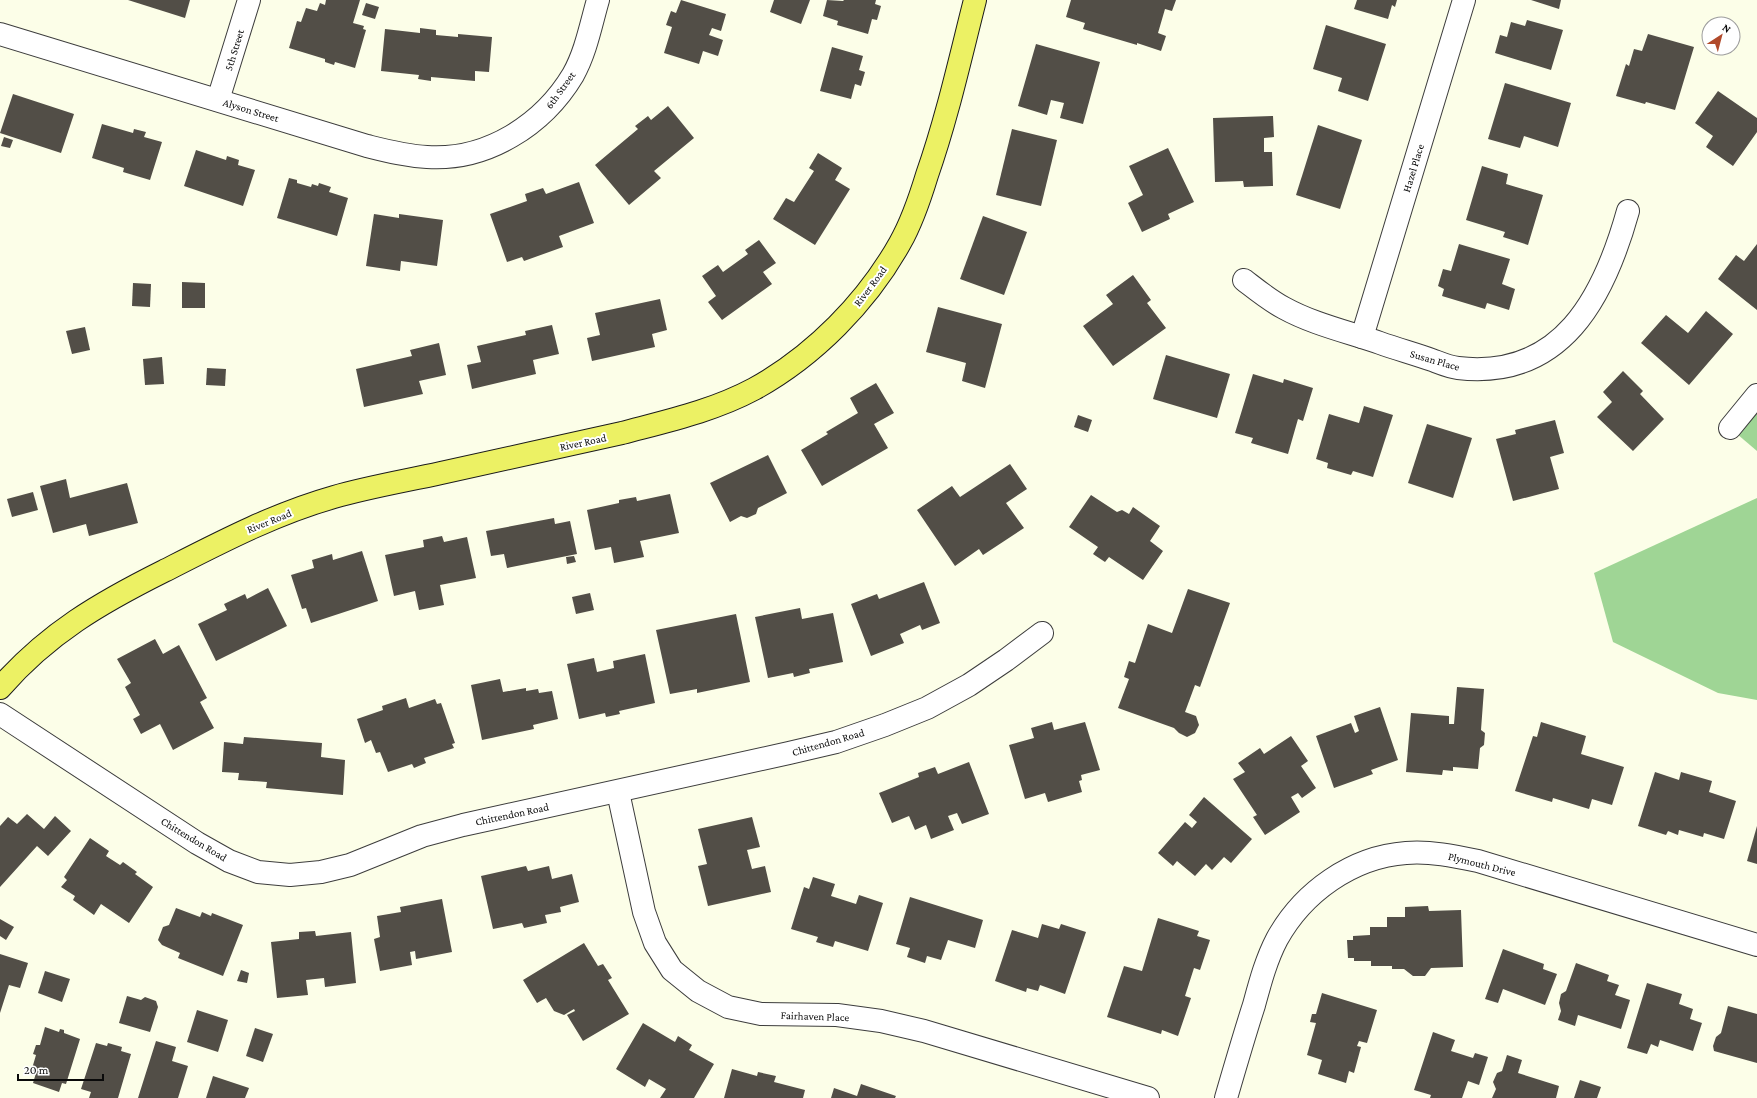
<svg xmlns="http://www.w3.org/2000/svg" width="1757" height="1098" viewBox="0 0 1757 1098" font-family="'Crimson Pro',serif">
<style>
.forest{fill:#9fd595}
.building{fill:#524e47}
.lines{fill:none;stroke-linecap:round;stroke-linejoin:round}
.street-casing{stroke:#3d3d3d;stroke-width:24}
.primary-casing{stroke:#1b1b1b;stroke-width:24}
.street{stroke:#fff;stroke-width:22}
.primary{stroke:#ecf164;stroke-width:22}
.labels{text-anchor:middle;dominant-baseline:central;stroke-width:4;stroke-linejoin:round;paint-order:stroke}
.street-label{font-size:11px;fill:#0a0a0a;stroke:#fff}
</style>
<rect width="100%" height="100%" fill="#fcfee8"/>
<g class="forest">
<path d="M1757,395V451L1730,428Z"/>
<path d="M1757,498V700L1718,693L1613,642L1594,573Z"/>
</g>
<g class="building">
<path d="M128,0H190L185,18Z"/>
<path d="M326,0H360L353,23L364,26L363,29L366,30L355,68L335,62L334,65L325,62V59L289,48L297,21L301,22L306,8L317,11L320,3L325,5Z"/>
<path d="M681,0L726,14L721,31L712,28L709,35L723,40L718,56L703,51L699,64L664,53L672,27L666,25L671,11L676,13Z"/>
<path d="M774,0H810L801,24L770,12Z"/>
<path d="M827,0L843,1L844,0H876L875,4L881,6L877,20L872,19L868,34L837,25L838,21L823,16Z"/>
<path d="M1071,0H1176L1172,11L1165,9L1158,33L1166,36L1161,51L1137,43V45L1083,29L1085,23L1066,17Z"/>
<path d="M1357,0H1397L1395,7L1392,5L1388,19L1354,9Z"/>
<path d="M1531,0H1561L1559,9Z"/>
<path d="M366,3L379,7L375,19L362,15Z"/>
<path d="M1527,20L1563,30L1551,70L1495,53L1500,35L1507,37L1511,22L1525,26Z"/>
<path d="M1326,25L1386,44L1368,101L1338,91L1342,78L1313,69Z"/>
<path d="M420,28L436,30V35L458,37V34L492,37L489,72L475,71V81L431,77V81L418,79L419,75L381,71L385,29L420,33Z"/>
<path d="M1648,34L1694,47L1675,110L1646,102L1645,104L1616,96L1626,64L1629,66L1634,49L1642,51Z"/>
<path d="M1036,44L1100,62L1083,124L1060,118L1064,103L1051,100L1047,115L1018,106Z"/>
<path d="M832,47L863,56L859,70L865,72L861,86L855,84L851,99L820,91Z"/>
<path d="M1505,83L1571,103L1558,147L1524,136L1520,148L1488,139Z"/>
<path d="M1718,91L1757,118V132L1733,166L1706,147L1713,136L1695,123Z"/>
<path d="M13,94L74,114L61,153L0,133Z"/>
<path d="M668,106L694,138L654,171L661,178L629,205L595,165L638,129L635,126L648,116L651,120Z"/>
<path d="M1273,116L1274,137L1264,138V152H1272L1273,186L1244,187L1243,181L1215,182L1213,118Z"/>
<path d="M102,124L133,133L134,129L146,132L144,137L162,142L150,180L123,172L124,168L92,158Z"/>
<path d="M1318,125L1362,140L1340,209L1296,195Z"/>
<path d="M1012,129L1057,140L1041,206L996,195Z"/>
<path d="M4,137L13,140L10,148L1,146Z"/>
<path d="M1168,148L1194,202L1168,214L1170,219L1142,232L1128,203L1143,195L1129,166Z"/>
<path d="M196,150L226,160L227,156L239,160L238,165L255,170L243,206L184,186Z"/>
<path d="M818,153L842,168L835,180L850,189L815,245L773,219L786,198L794,202L814,171L809,168Z"/>
<path d="M1482,166L1508,174L1506,184L1543,195L1528,245L1503,237L1505,232L1466,220Z"/>
<path d="M289,178L297,180V183L311,187L312,184L318,186L319,183L331,187L329,192L348,198L337,236L277,218Z"/>
<path d="M579,182L594,223L559,236L563,247L524,261L522,257L507,262L490,214L527,201L525,194L543,188L546,194Z"/>
<path d="M374,214L399,218V214L443,220L437,266L401,261L400,271L366,266Z"/>
<path d="M983,216L1027,232L1004,295L960,279Z"/>
<path d="M759,240L776,263L763,272L772,284L722,320L708,302L716,296L702,276L718,265L723,272L748,254L745,250Z"/>
<path d="M1459,244L1510,259L1502,284L1515,289L1509,310L1487,303L1485,309L1442,296L1444,289L1438,286L1443,269L1451,271Z"/>
<path d="M1757,244V310L1718,279L1736,255L1744,261Z"/>
<path d="M1133,275L1151,300L1147,303L1166,328L1113,366L1083,326L1113,304L1106,295Z"/>
<path d="M182,282L205,283V308H182Z"/>
<path d="M133,283L151,284L150,307L132,306Z"/>
<path d="M660,299L667,330L652,334L655,347L592,361L587,338L600,335L595,313Z"/>
<path d="M938,307L1002,324L985,388L962,381L966,363L926,352Z"/>
<path d="M1706,311L1733,334L1689,385L1641,343L1666,315L1688,333Z"/>
<path d="M552,325L559,354L533,360L536,374L472,389L467,365L481,362L477,346L526,335L525,331Z"/>
<path d="M85,327L90,350L72,354L66,331Z"/>
<path d="M439,343L446,375L419,381L423,394L364,407L356,369L412,356L410,350Z"/>
<path d="M1166,355L1230,374L1217,418L1153,399Z"/>
<path d="M162,357L164,384L145,385L143,359Z"/>
<path d="M207,368L226,369L225,386L206,385Z"/>
<path d="M1623,371L1643,391L1640,394L1664,419L1633,451L1597,417L1612,402L1603,392Z"/>
<path d="M1253,374L1283,383L1284,379L1313,388L1303,421L1298,419L1288,454L1251,443L1253,438L1235,433Z"/>
<path d="M876,383L894,413L874,424L888,448L822,486L801,450L828,434L826,432L858,413L850,398Z"/>
<path d="M1364,406L1393,415L1373,477L1353,471L1351,475L1327,468L1328,463L1316,459L1329,414L1359,423Z"/>
<path d="M1078,415L1092,420L1088,432L1074,427Z"/>
<path d="M1555,420L1564,453L1550,457L1559,489L1513,501L1496,439L1516,434L1515,430Z"/>
<path d="M1427,424L1472,438L1453,498L1408,483Z"/>
<path d="M768,455L787,493L758,508L756,514L747,518L741,516L730,522L710,483Z"/>
<path d="M1010,464L1027,489L1006,503L1024,528L983,555L979,549L955,566L917,510L952,486L960,497Z"/>
<path d="M66,479L70,498L127,483L138,523L89,536L86,524L53,533L40,486Z"/>
<path d="M33,492L38,510L12,517L7,499Z"/>
<path d="M670,494L679,533L640,541L644,557L614,563L611,547L595,550L587,510L619,503V500L636,497L637,501Z"/>
<path d="M1091,495L1117,512L1122,510L1129,514L1133,507L1160,526L1150,541L1163,551L1143,580L1109,557L1105,562L1093,554L1098,547L1069,527Z"/>
<path d="M554,518L555,524L570,521L577,554L507,568L504,554L491,556L486,531Z"/>
<path d="M442,536L444,542L467,537L476,578L440,585L444,605L419,610L415,591L394,596L385,555L424,547L423,540Z"/>
<path d="M362,551L378,601L311,623L306,608L302,609L291,575L314,568L312,560L332,554L333,560Z"/>
<path d="M574,556L576,562L567,564L566,557Z"/>
<path d="M924,582L940,623L922,630L920,625L900,634L904,643L871,656L851,604L877,594L879,599Z"/>
<path d="M268,588L287,626L216,661L198,624L227,610L224,604L245,594L247,599Z"/>
<path d="M1188,589L1230,603L1200,687L1195,685L1185,712L1196,716L1199,725L1195,733L1187,737L1179,733L1174,728L1118,708L1129,679L1124,677L1129,661L1135,663L1148,624L1172,633Z"/>
<path d="M590,593L594,610L576,614L572,597Z"/>
<path d="M800,608L802,619L833,613L843,662L809,669L810,673L794,677L793,673L768,678L755,617Z"/>
<path d="M736,614L750,682L697,693V689L670,694L656,630Z"/>
<path d="M155,639L163,654L179,645L207,698L200,702L214,728L173,750L160,724L141,734L133,719L140,715L125,687L131,683L117,659Z"/>
<path d="M645,654L655,703L619,711L620,714L606,717L605,713L579,719L567,664L594,658L597,672L614,668L613,661Z"/>
<path d="M500,679L503,692L526,688V691L538,689L539,693L552,691L558,719L533,725L534,729L482,740L471,685Z"/>
<path d="M1457,687L1484,689L1481,730L1485,733L1484,745L1480,748L1478,769L1453,767V771L1443,770L1442,775L1406,772L1411,713L1449,716V724H1454Z"/>
<path d="M406,698L409,708L435,699L437,704L441,703L455,743L452,744L454,748L424,758L426,763L414,768L412,764L388,772L380,752L376,753L371,740L365,743L357,719L383,710L382,706Z"/>
<path d="M1380,707L1398,760L1371,770L1373,774L1334,788L1316,736L1351,723L1355,733L1359,731L1354,716Z"/>
<path d="M1052,722L1054,730L1085,722L1100,770L1081,775L1082,780L1079,781L1082,792L1048,802L1045,793L1025,799L1009,745L1034,738L1031,728Z"/>
<path d="M1541,722L1586,736L1581,754L1624,767L1612,805L1592,799L1589,809L1553,798L1552,802L1515,791L1533,736L1537,737Z"/>
<path d="M1291,736L1308,761L1301,766L1316,788L1302,798L1298,793L1291,797L1300,812L1265,835L1253,817L1257,815L1233,779L1245,772L1238,763L1260,748L1264,754Z"/>
<path d="M244,737L322,743L321,757L345,760L343,795L266,788L267,782L238,780L239,773L222,772L224,742L243,744Z"/>
<path d="M969,762L989,814L962,824L957,813L948,816L954,830L931,839L926,825L915,830L909,816L892,823L879,793L919,777L918,773L935,767L938,774Z"/>
<path d="M1655,772L1679,780L1681,772L1712,781L1709,792L1736,801L1724,839L1704,833L1703,837L1679,830L1678,835L1668,831L1666,835L1638,826Z"/>
<path d="M1204,797L1252,839L1231,863L1224,857L1212,870L1206,864L1195,876L1177,861L1173,866L1158,853L1185,822L1192,828L1197,822L1189,815Z"/>
<path d="M27,814L44,829L55,816L71,831L48,856L37,846L0,887V826L8,817L17,824Z"/>
<path d="M752,817L760,847L747,850L752,869L765,866L771,892L708,906L698,866L707,864L698,829Z"/>
<path d="M1757,826V864L1747,861Z"/>
<path d="M90,838L109,851L106,856L120,865L123,862L137,872L135,874L153,887L129,923L101,904L94,915L73,900L75,896L61,887L67,880L64,877Z"/>
<path d="M526,866L528,871L549,866L552,879L572,874L579,902L560,907L561,912L545,915L547,923L524,928L522,923L493,929L481,876Z"/>
<path d="M813,877L835,884L831,896L856,904L859,895L883,903L868,951L835,941L833,947L816,942L818,937L791,929L804,887L809,889Z"/>
<path d="M910,897L983,920L975,948L948,940L941,960L927,956L925,963L907,957L910,948L896,944Z"/>
<path d="M442,899L452,952L416,959L415,951L410,952L412,965L380,971L374,939L380,937L377,916L401,912L400,907Z"/>
<path d="M1428,906L1429,911L1461,910L1463,967L1431,968L1425,976H1413L1404,969H1392V966H1371V961H1354V958H1348L1347,940H1353V936L1370,935V927H1387V917H1405V907Z"/>
<path d="M176,908L200,917L202,912L211,916L212,913L243,925L223,976L178,958L180,953L162,945L158,940L163,927L169,925Z"/>
<path d="M1158,918L1199,931L1197,936L1210,940L1200,970L1194,968L1185,996L1191,998L1178,1036L1162,1030L1161,1034L1107,1017L1124,966L1142,971Z"/>
<path d="M0,919L14,927L6,940L0,936Z"/>
<path d="M1042,924L1059,929L1061,924L1086,932L1065,994L1040,985L1038,991L1027,988L1026,992L995,981L1012,930L1038,938Z"/>
<path d="M315,931L316,936L351,932L356,983L325,987L324,978L306,980L308,995L277,998L271,942L299,939V932Z"/>
<path d="M584,943L598,966L603,964L612,978L608,980L629,1014L583,1041L567,1015L575,1011L574,1009L564,1015L554,1011L546,998L537,1003L523,980Z"/>
<path d="M1503,949L1544,964L1543,969L1557,974L1545,1005L1503,989L1498,1003L1485,999Z"/>
<path d="M0,954L28,963L20,988L9,985L0,1013Z"/>
<path d="M1576,963L1609,975L1607,981L1619,985L1615,995L1630,1000L1621,1029L1578,1015L1575,1026L1558,1020L1561,1011L1559,1003L1561,994L1566,991Z"/>
<path d="M241,970L249,973L247,983L237,981Z"/>
<path d="M45,971L70,979L62,1002L38,993Z"/>
<path d="M1647,983L1682,994L1679,1004L1693,1009L1690,1019L1702,1023L1693,1051L1660,1040L1658,1047L1651,1044L1647,1054L1627,1048Z"/>
<path d="M1322,993L1377,1010L1367,1043L1359,1041L1357,1046L1361,1047L1354,1073L1349,1071L1346,1083L1318,1074L1322,1060L1307,1055L1316,1023L1310,1022L1312,1014H1316Z"/>
<path d="M127,996L141,1000L145,997L156,1001L158,1007L150,1032L119,1023Z"/>
<path d="M1728,1006L1757,1014V1063L1714,1051L1713,1046L1716,1037L1721,1033Z"/>
<path d="M197,1010L228,1020L218,1052L187,1042Z"/>
<path d="M643,1023L675,1042L678,1036L692,1045L689,1050L714,1064L694,1098H660L666,1089L649,1079L645,1087L616,1069Z"/>
<path d="M45,1027L59,1032L60,1029L64,1030V1033L80,1039L66,1084L62,1083L59,1092L33,1083L36,1073L31,1072L36,1055L33,1054L36,1045H40Z"/>
<path d="M255,1028L273,1034L263,1062L246,1056Z"/>
<path d="M1433,1032L1455,1040L1451,1051L1473,1058L1475,1053L1488,1057L1479,1085L1468,1081L1462,1098H1430L1431,1095L1414,1090Z"/>
<path d="M156,1041L176,1047L172,1061L188,1066L178,1098H138Z"/>
<path d="M96,1043L107,1046L108,1043L122,1047L121,1051L131,1054L118,1098H89L91,1092L81,1089Z"/>
<path d="M1507,1055L1522,1060L1518,1073L1559,1086L1556,1098H1492L1496,1089L1493,1082L1497,1073L1502,1071Z"/>
<path d="M732,1069L757,1076L758,1072L776,1076L774,1082L805,1090L803,1098H724Z"/>
<path d="M213,1076L249,1088L245,1098H206Z"/>
<path d="M1580,1080L1601,1087L1597,1098H1574Z"/>
<path d="M861,1084L896,1096L895,1098H831L834,1088L857,1096Z"/>
</g>
<g class="lines">
<defs>
<g id="street">
<path d="M0,34L367,146C387,151 406,156 427,157C487,161 543,125 573,75C586,52 591,24 598,0"/>
<path d="M218,100L249,0"/>
<path d="M1244,280C1257,290 1269,300 1284,308C1313,324 1348,332 1380,343C1397,349 1415,354 1432,360C1440,363 1449,367 1458,368C1562,380 1604,297 1628,211"/>
<path d="M1362,337L1464,0"/>
<path d="M1730,428L1757,395"/>
<path d="M0,714L197,843L229,861L258,872L290,875L321,872L350,865L422,836L463,825L789,753L836,742L885,725L927,708L969,685L1006,660L1042,633"/>
<path d="M618,792L644,912L655,943L672,970L698,991L728,1007L761,1014L837,1015L881,1021L924,1031L1148,1098"/>
<path d="M1226,1098C1235,1067 1244,1036 1254,1005C1260,983 1266,960 1277,939C1303,892 1352,857 1406,853C1430,851 1454,856 1478,861L1757,945"/>
</g>
<path id="primary" d="M0,688C48,633 100,603 164,571C219,543 274,514 334,497C369,487 405,481 441,473C501,460 562,446 622,433C667,421 713,411 754,389C814,356 867,302 900,243C912,222 920,198 927,175C947,118 960,59 975,0"/>
</defs>
<use href="#street" class="street-casing"/>
<use href="#primary" class="primary-casing"/>
<use href="#street" class="street"/>
<use href="#primary" class="primary"/>
</g>
<g class="labels">
<g class="street-label">
<text transform="translate(234 50) rotate(-73)">5th Street</text>
<text transform="translate(560 90) rotate(-54)">6th Street</text>
<text transform="translate(251 110) rotate(17)">Alyson Street</text>
<text transform="translate(1413 168) rotate(-73)">Hazel Place</text>
<text transform="translate(870 286) rotate(-53)">River Road</text>
<text transform="translate(1435 360) rotate(16)">Susan Place</text>
<text transform="translate(583 442) rotate(-12)">River Road</text>
<text transform="translate(269 521) rotate(-22)">River Road</text>
<text transform="translate(828 742) rotate(-16)">Chittendon Road</text>
<text transform="translate(512 814) rotate(-12)">Chittendon Road</text>
<text transform="translate(194 839) rotate(31)">Chittendon Road</text>
<text transform="translate(1482 864) rotate(14)">Plymouth Drive</text>
<text transform="translate(815 1016) rotate(2)">Fairhaven Place</text>
</g>
</g>
<g transform="translate(1721 36) rotate(36)"><circle r="19" fill="#ffffff" stroke="#9d9d9d"/>
<path d="M0-3L7 15L0 10L-7 15Z" fill="#b14a2b"/>
<text y="-6" font-size="11" font-weight="bold" text-anchor="middle" fill="#0a0a0a">N</text>
</g>
<path d="M18 1074v6h85v-6" fill="none" stroke="#0a0a0a" stroke-width="2"/>
<text x="24" y="1074" font-size="12" fill="#0a0a0a" stroke="#ffffff" stroke-width="3" paint-order="stroke">20 m</text>
</svg>
